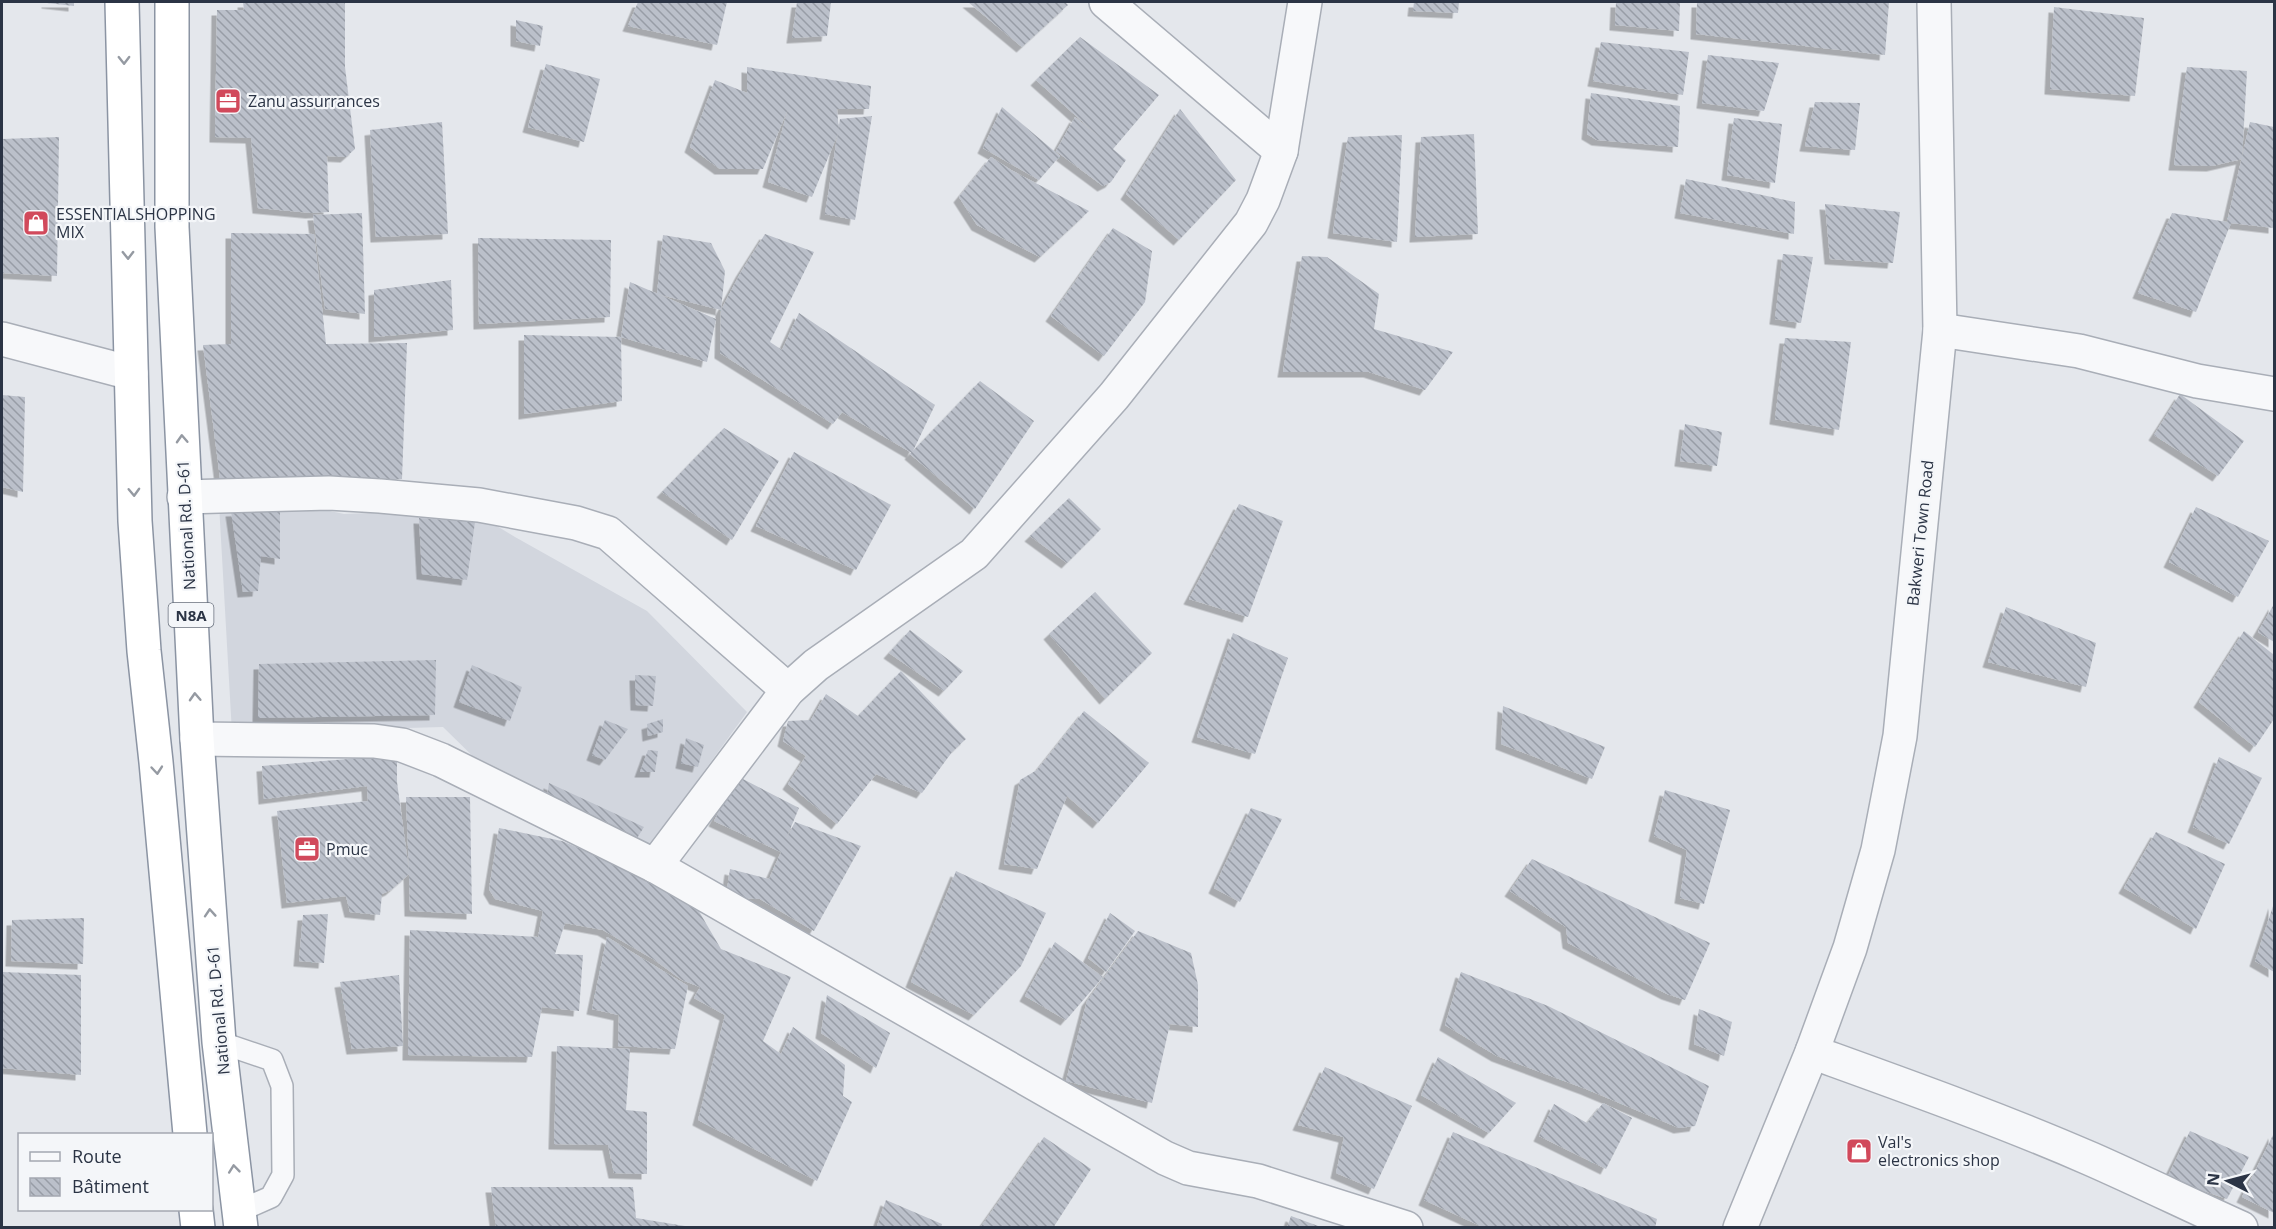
<svg xmlns="http://www.w3.org/2000/svg" width="2276" height="1229" viewBox="0 0 2276 1229" font-family="'Open Sans',sans-serif">
<style>
.built{fill:#d2d6de}
.building{fill:url(#building-back-hatch);filter:url(#shadow)}
.lines{fill:none;stroke-linecap:round;stroke-linejoin:round}
.service-casing{stroke:#a9aeb7;stroke-width:24}
.minor-casing{stroke:#a9aeb7;stroke-width:36}
.trunk-casing{stroke:#8b94a3;stroke-width:36}
.service{stroke:#f7f8fa;stroke-width:21}
.minor{stroke:#f7f8fa;stroke-width:33}
.trunk{stroke:#fff;stroke-width:33}
.oneway{stroke:#959aa2}
.labels{text-anchor:middle;dominant-baseline:central;stroke-width:4.5;stroke-linejoin:round;paint-order:stroke}
.shield{fill:#f4f6f9;stroke:#676e7b;stroke-width:1.5}
.shield-label{font-size:15px;font-weight:bold;fill:#2b3445}
.poi-label{font-size:16px;fill:#2b3445;stroke:#f4f6f9;text-anchor:start}
.street-label{font-size:16px;fill:#2b3445;stroke:#f4f6f9}
</style>
<defs>
<pattern id="building-back-hatch" width="6" height="6" patternUnits="userSpaceOnUse" patternTransform="scale(1.5)"><rect width="6" height="6" fill="#bbc0ca"/><path d="M-1 5l2 2M0 0l6 6M5-1l2 2" fill="none" stroke="#989da6"/></pattern>
<filter id="shadow"><feDropShadow dx="-5.5" dy="5.5" stdDeviation="0" flood-color="#0004"/></filter>
</defs>
<rect width="100%" height="100%" fill="#e4e7ec"/>
<path class="built" d="M219,504H297L344,514L469,509L515,537L647,611L747,712L652,843L632,852L540,822L443,727L232,733Z"/>
<g class="building">
<path d="M47,2H74V6L47,3Z"/>
<path d="M243,2H345V67L355,149L346,157L327,156L329,212L311,213L258,208L251,138L215,137L217,10H244Z"/>
<path d="M638,2H727L717,45L628,26Z"/>
<path d="M797,2H831L827,36L792,38Z"/>
<path d="M968,2H1065L1068,5L1022,47Z"/>
<path d="M1414,2H1459L1458,13L1413,11Z"/>
<path d="M1616,2H1680L1679,31L1615,25Z"/>
<path d="M1697,2H1889L1885,55L1696,34Z"/>
<path d="M2054,7L2144,18L2135,96L2050,89Z"/>
<path d="M516,20L543,26L540,46L516,41Z"/>
<path d="M1080,37L1159,95L1113,149L1126,160L1111,182L1103,186L1056,151L1075,117L1103,140L1036,80Z"/>
<path d="M1601,42L1689,52L1683,95L1593,81Z"/>
<path d="M1708,55L1779,63L1764,111L1702,103Z"/>
<path d="M546,64L600,79L584,142L528,127Z"/>
<path d="M747,67L871,86L869,109H837L839,131L812,197L768,182L788,109L763,169H720L690,147L715,80L747,93Z"/>
<path d="M2187,67L2247,71L2242,159L2212,166L2174,165Z"/>
<path d="M1591,93L1680,106L1678,147L1597,140L1587,134Z"/>
<path d="M1815,102L1860,103L1855,150L1805,146Z"/>
<path d="M1002,107L1060,156L1039,180L983,148Z"/>
<path d="M1180,109L1236,180L1179,240L1126,194Z"/>
<path d="M872,116L855,220L825,214L840,119Z"/>
<path d="M1734,118L1782,124L1775,183L1727,175Z"/>
<path d="M442,122L448,234L376,237L370,130Z"/>
<path d="M2250,122L2274,127V228L2231,223L2196,312L2138,293L2172,213L2227,222Z"/>
<path d="M1474,134L1478,234L1415,237L1421,137Z"/>
<path d="M1402,135L1397,242L1333,233L1348,137Z"/>
<path d="M59,137L57,276L2,273V139Z"/>
<path d="M991,157L1011,170L1089,211L1040,257L977,225L959,197Z"/>
<path d="M1686,179L1795,202L1794,234L1680,213Z"/>
<path d="M1825,204L1900,212L1893,263L1830,259Z"/>
<path d="M362,213L365,314L325,309L313,215Z"/>
<path d="M1113,228L1152,251L1145,302L1104,356L1051,316Z"/>
<path d="M231,233L314,234L326,344L407,343L402,479L221,486L203,345L231,344Z"/>
<path d="M765,234L814,252L770,342L782,350L799,313L935,405L912,453L842,412L833,424L720,353L721,310L741,272Z"/>
<path d="M663,235L711,243L725,271L721,310L657,294Z"/>
<path d="M478,238L611,240L610,317L479,324Z"/>
<path d="M1783,254L1813,257L1801,323L1775,319Z"/>
<path d="M1302,256L1327,257L1379,294L1374,329L1453,352L1425,390L1369,372H1283Z"/>
<path d="M451,280L453,330L374,337V290Z"/>
<path d="M630,282L716,319L707,362L621,337Z"/>
<path d="M524,335L621,337L622,401L524,414Z"/>
<path d="M1785,338L1851,342L1839,430L1775,419Z"/>
<path d="M980,381L1034,421L975,509L910,454Z"/>
<path d="M2180,394L2244,441L2218,476L2154,435Z"/>
<path d="M2,395L25,397L23,492L2,487Z"/>
<path d="M1685,424L1722,432L1717,466L1680,461Z"/>
<path d="M724,428L779,461L732,540L662,492Z"/>
<path d="M794,452L891,505L856,570L756,526Z"/>
<path d="M1069,498L1101,529L1067,563L1030,536Z"/>
<path d="M1239,504L1283,521L1248,617L1189,599Z"/>
<path d="M2196,507L2269,541L2238,597L2169,562Z"/>
<path d="M280,509V559L261,556L258,591L243,592L231,511Z"/>
<path d="M419,518L475,522L467,580L422,574Z"/>
<path d="M1095,592L1152,653L1105,699L1049,634Z"/>
<path d="M2274,604V642L2258,632Z"/>
<path d="M2006,607L2096,643L2086,687L1988,662Z"/>
<path d="M910,630L963,671L944,691L889,653Z"/>
<path d="M2244,631L2274,655V719L2255,747L2199,702Z"/>
<path d="M1233,633L1288,658L1255,754L1197,737Z"/>
<path d="M436,660L435,715L258,718L259,664Z"/>
<path d="M472,665L522,687L510,721L459,702Z"/>
<path d="M901,671L966,739L952,752L922,793L876,774L837,824L788,784L806,756L783,741L788,721L811,720L826,694L858,716Z"/>
<path d="M635,675L656,676L653,706L636,705Z"/>
<path d="M1503,706L1605,747L1592,779L1501,744Z"/>
<path d="M1084,711L1149,763L1098,823L1067,796L1037,869L1004,864L1020,780L1037,770Z"/>
<path d="M663,719V732L648,736L647,724Z"/>
<path d="M605,720L628,729L605,760L592,755Z"/>
<path d="M686,738L704,745L698,767L681,763Z"/>
<path d="M648,750L658,751L655,772H640Z"/>
<path d="M397,755V782L409,871L406,797H470L472,914L410,911L409,874L391,890L382,894L380,915L350,912L346,896L287,903L277,811L368,801L367,786L264,799L262,766Z"/>
<path d="M2219,757L2262,778L2229,844L2193,827Z"/>
<path d="M737,776L799,808L786,839L795,822L861,846L814,931L760,899L726,897L730,869L769,879L781,852L714,821Z"/>
<path d="M549,783L644,827L634,843L545,811Z"/>
<path d="M1665,790L1730,810L1704,904L1680,898L1687,850L1654,836Z"/>
<path d="M1251,808L1282,819L1240,902L1214,888Z"/>
<path d="M499,828L562,841L617,864L697,908L721,949L791,977L763,1041L781,1054L793,1027L845,1065L843,1096L852,1102L817,1181L698,1120L725,1015L694,998L700,987L682,980L653,959L603,930L565,923L555,954L583,955L579,1011L542,1007L532,1057L408,1055L410,930L538,937L543,911L495,899L489,889Z"/>
<path d="M2156,832L2225,864L2196,929L2124,888Z"/>
<path d="M1532,859L1710,943L1685,1000L1667,994L1568,943L1566,927L1510,891Z"/>
<path d="M956,871L1046,913L1021,966L974,1015L911,982Z"/>
<path d="M2274,903V972L2255,961Z"/>
<path d="M1110,913L1135,931L1106,972L1088,958Z"/>
<path d="M328,914L324,963L299,961L303,915Z"/>
<path d="M84,918L83,964L11,961L12,920Z"/>
<path d="M1138,931L1191,953L1198,985V1027L1170,1024L1152,1103L1066,1081L1087,1001Z"/>
<path d="M607,937L688,986L675,1049L618,1046L619,1015L592,1009Z"/>
<path d="M1055,942L1103,977L1066,1020L1025,996Z"/>
<path d="M2,972L81,975V1075L2,1068Z"/>
<path d="M1461,972L1548,1006L1709,1086L1695,1126L1679,1128L1586,1089L1497,1056L1445,1025Z"/>
<path d="M399,975L403,1046L352,1049L340,982Z"/>
<path d="M827,995L890,1033L876,1068L821,1033Z"/>
<path d="M1699,1009L1732,1022L1724,1056L1694,1044Z"/>
<path d="M557,1046L630,1049L626,1110L647,1112V1174L614,1173L608,1145L554,1144Z"/>
<path d="M1438,1057L1516,1103L1489,1133L1421,1095Z"/>
<path d="M1325,1067L1412,1106L1374,1189L1336,1173L1344,1137L1298,1125Z"/>
<path d="M1603,1103L1632,1118L1606,1169L1539,1136L1554,1104L1587,1123Z"/>
<path d="M2190,1131L2249,1157L2227,1199L2167,1178Z"/>
<path d="M1453,1132L1657,1219L1655,1228H1485L1424,1200Z"/>
<path d="M2274,1133V1213L2242,1197Z"/>
<path d="M1044,1137L1091,1169L1053,1228H980Z"/>
<path d="M491,1187H633L636,1218L697,1228H496Z"/>
<path d="M886,1200L942,1224L941,1228H879L877,1226Z"/>
<path d="M1291,1216L1321,1227V1228H1287Z"/>
</g>
<g class="lines">
<defs>
<path id="service" d="M219,1042L272,1060L282,1086L283,1175L271,1197L239,1211"/>
<g id="minor">
<path d="M1106,2L1281,151"/>
<path d="M1940,330L2079,351L2197,381L2274,394"/>
<path d="M2,339L131,373"/>
<path d="M184,497L329,493L380,496L479,505L576,523L608,533L788,690"/>
<path d="M197,739L374,741L402,745L441,760L655,866L1165,1158L1188,1168L1258,1181L1406,1228"/>
<path d="M655,866L788,690L816,665L974,554L1114,396L1251,223L1263,200L1281,151L1305,2"/>
<path d="M1812,1052C1906,1086 1999,1119 2091,1159C2141,1181 2190,1205 2241,1228"/>
<path d="M1740,1228L1812,1052L1850,948L1878,850L1900,736L1940,330L1934,2"/>
</g>
<g id="trunk">
<path d="M122,2L135,521L144,651L156,762L190,1134"/>
<path d="M172,2V227L197,739L219,1042L241,1228"/>
<path d="M196,1210L198,1228"/>
</g>
</defs>
<use href="#service" class="service-casing"/>
<use href="#minor" class="minor-casing"/>
<use href="#trunk" class="trunk-casing"/>
<use href="#service" class="service"/>
<use href="#minor" class="minor"/>
<use href="#trunk" class="trunk"/>
</g>
<defs><path id="oneway-chevron" d="M-2-3.5L2.5 0L-2 3.5" fill="none" stroke-width="1.6" stroke-linecap="round" stroke-linejoin="round" transform="scale(1.5)"/></defs>
<g class="oneway">
<use href="#oneway-chevron" transform="translate(124 60) rotate(89)"/>
<use href="#oneway-chevron" transform="translate(128 255) rotate(89)"/>
<use href="#oneway-chevron" transform="translate(182 439) rotate(-93)"/>
<use href="#oneway-chevron" transform="translate(134 492) rotate(88)"/>
<use href="#oneway-chevron" transform="translate(195 697) rotate(-93)"/>
<use href="#oneway-chevron" transform="translate(157 770) rotate(85)"/>
<use href="#oneway-chevron" transform="translate(210 913) rotate(-94)"/>
<use href="#oneway-chevron" transform="translate(234 1169) rotate(-96)"/>
</g>
<defs>
<symbol id="office-square" viewBox="-11 -11 22 22"><rect x="-9" y="-9" width="18" height="18" rx="4" fill="#d1495b" stroke="#f4f6f9"/><path d="M-6-3h4V-5.5h4V-3h4V5H-6ZM-1-4.5V-3h2v-1.5ZM-6 0V1H6V0Z" fill="#fff"/></symbol>
<symbol id="shop-square" viewBox="-11 -11 22 22"><rect x="-9" y="-9" width="18" height="18" rx="4" fill="#d1495b" stroke="#f4f6f9"/><path d="M-5-2.5h2.3a2.7 3.5 0 0 1 5.4 0H5L5.5 6h-11ZM-1.5-2.5h3a1.5 2.3 0 0 0-3 0Z" fill="#fff"/></symbol>
</defs>
<g fill-rule="evenodd">
<use href="#office-square" x="213" y="86" width="30" height="30"/>
<use href="#shop-square" x="21" y="208" width="30" height="30"/>
<use href="#office-square" x="292" y="834" width="30" height="30"/>
<use href="#shop-square" x="1844" y="1136" width="30" height="30"/>
</g>
<g class="labels">
<rect class="shield" x="168.5" y="603" width="45" height="24" rx="4.5"/>
<g class="shield-label">
<text x="191" y="615">N8A</text>
</g>
<g class="poi-label">
<text x="248" y="101">Zanu assurrances</text>
<text x="56" y="214">ESSENTIALSHOPPING<tspan x="56" dy="18">MIX</tspan></text>
<text x="326" y="849">Pmuc</text>
<text x="1878" y="1142">Val's<tspan x="1878" dy="18">electronics shop</tspan></text>
</g>
<g class="street-label">
<text transform="translate(186 525) rotate(-93)">National Rd. D-61</text>
<text transform="translate(1920 533) rotate(-84)">Bakweri Town Road</text>
<text transform="translate(218 1010) rotate(-95)">National Rd. D-61</text>
</g>
</g>
<rect width="2276" height="1229" fill="none" stroke="#2b3445" stroke-width="6"/>
<rect x="18" y="1133" width="195" height="78" fill="#f4f6f9" stroke="#a4a8b1" stroke-width="1.5"/>
<rect x="30" y="1152" width="30" height="9" fill="#f7f8fa" stroke="#a4a8b1" stroke-width="1.5"/>
<text x="72" y="1163" font-size="18" fill="#2b3445">Route</text>
<rect x="30" y="1178" width="30" height="18" fill="url(#building-back-hatch)" stroke="#a4a8b1" stroke-width="1.5"/>
<text x="72" y="1193" font-size="18" fill="#2b3445">Bâtiment</text>
<g transform="translate(2228 1181) rotate(276)" stroke="#f4f6f9" stroke-width="4.5" paint-order="stroke">
<path d="M0-4.5L10 22L0 15L-10 22Z" fill="#2b3445"/>
<text y="-9" font-size="16" font-weight="bold" text-anchor="middle" fill="#2b3445">N</text>
</g>
</svg>
